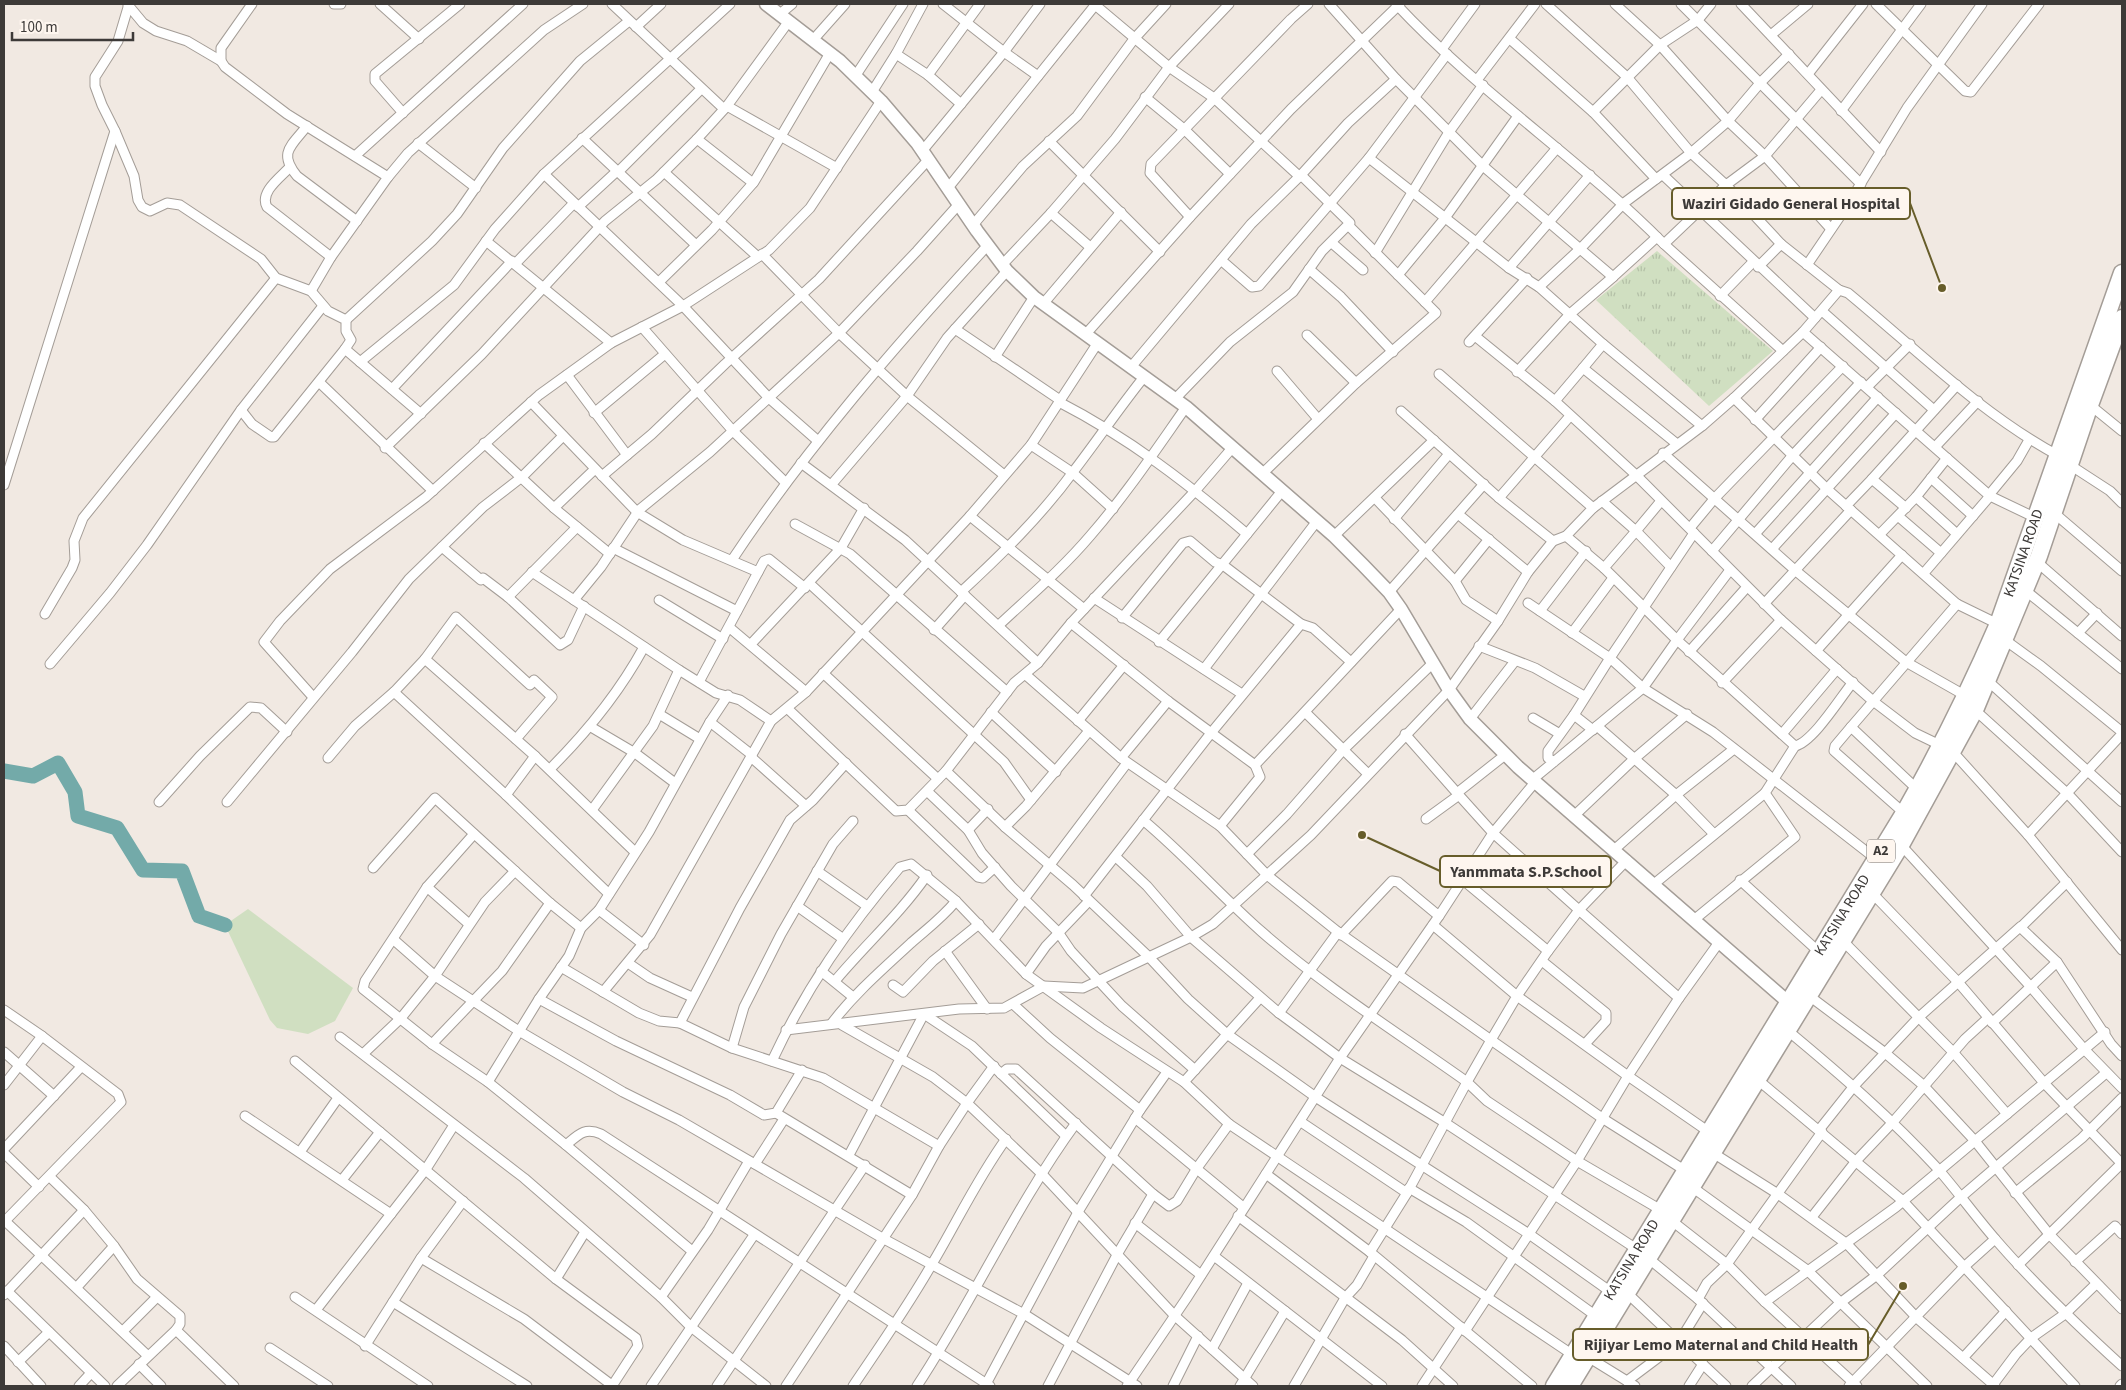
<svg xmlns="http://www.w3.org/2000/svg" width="2126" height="1390" viewBox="0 0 2126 1390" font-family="'Source Sans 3',sans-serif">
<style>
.green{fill:#d0dfc1}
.park{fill:url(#park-tufts)}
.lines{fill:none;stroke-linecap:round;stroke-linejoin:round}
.river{stroke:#73aaa9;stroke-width:15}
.street-casing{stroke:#a49d97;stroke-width:11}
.secondary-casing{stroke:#a49d97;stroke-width:15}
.highway-casing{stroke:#a49d97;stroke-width:19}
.street{stroke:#fff;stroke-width:9}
.secondary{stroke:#fff;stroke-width:12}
.highway{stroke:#fff;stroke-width:16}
.labels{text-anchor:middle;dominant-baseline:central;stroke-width:5;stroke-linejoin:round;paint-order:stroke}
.shield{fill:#fef6ef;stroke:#77726f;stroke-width:1}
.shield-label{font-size:14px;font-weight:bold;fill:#3d3a38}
.street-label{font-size:15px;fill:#3d3a38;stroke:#fef6ef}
.leader{fill:none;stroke:#675d2a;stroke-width:2}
.callout-dot{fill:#675d2a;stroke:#fef6ef;stroke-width:2}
.callout{fill:#fef6ef;stroke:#675d2a;stroke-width:2}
.callout-label{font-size:16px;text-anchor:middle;font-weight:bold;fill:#3d3a38}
</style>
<defs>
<pattern id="park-tufts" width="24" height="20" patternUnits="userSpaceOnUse" patternTransform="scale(1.25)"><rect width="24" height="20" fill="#d0dfc1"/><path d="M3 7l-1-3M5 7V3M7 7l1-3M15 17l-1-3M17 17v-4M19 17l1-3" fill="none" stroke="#b4c0a7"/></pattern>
</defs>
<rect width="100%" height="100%" fill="#f1e9e2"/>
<path class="green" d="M248,909L353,988L335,1021L308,1034L277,1028L270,1020L225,925Z"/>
<path class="park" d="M1657,251L1773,351L1709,406L1596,300Z"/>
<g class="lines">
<path class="river" d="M4,771L33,776L58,763L75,792L78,816L117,828L143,870L182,871L199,916L225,925"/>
<defs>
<g id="street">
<path d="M129,4L118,41L95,77V86L102,105L115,131L134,176L138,200L142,207L150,211L167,203L180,205L261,259L276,278L311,291L328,311L346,320V331L351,340L345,349L421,414"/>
<path d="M334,4H341"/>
<path d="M380,4L419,39"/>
<path d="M612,4L724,109"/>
<path d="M943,4L1004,52L1038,76"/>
<path d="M1094,4L1169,67L1214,98L1300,177"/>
<path d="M1329,4L1396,79L1483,166L1613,277L1657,237"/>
<path d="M1396,4C1478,92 1580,159 1664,244L1726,185L1781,244L1839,290L1848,293C1916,349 1981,414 2059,456"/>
<path d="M1546,4L1627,77L1691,153L1726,185L1765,156L1821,90"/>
<path d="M1615,4L1660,45L1728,121L1765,156L1831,229"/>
<path d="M1681,4L1861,184"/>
<path d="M1741,4L1881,152"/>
<path d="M1876,4L1965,91L1971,92L2039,4"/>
<path d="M128,5L143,23L156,31L187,41L221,61L225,67L287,114L388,177"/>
<path d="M780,14L792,4"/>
<path d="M636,27L661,4"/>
<path d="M1771,35L1808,4"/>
<path d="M1510,39L1593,112L1656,179"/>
<path d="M813,40L845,4"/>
<path d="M1442,49L1475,4"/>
<path d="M896,54L928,75L961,104"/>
<path d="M221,61V48L252,4"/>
<path d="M1808,74L1863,4"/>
<path d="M856,75L903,4"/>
<path d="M928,75L980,4"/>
<path d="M1477,80L1535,4"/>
<path d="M872,92L896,54L923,4"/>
<path d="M1145,97L1185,130L1230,174"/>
<path d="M727,106L837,168"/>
<path d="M1841,111L1921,4"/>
<path d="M1593,112L1660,45L1698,20L1711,4"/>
<path d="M403,113L375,81V74L460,4"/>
<path d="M307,126C291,146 278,153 297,176L357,221"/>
<path d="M582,138L696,245"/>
<path d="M697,139L753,183"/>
<path d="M1049,141L1160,252"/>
<path d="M418,143L476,188"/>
<path d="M923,150L1004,52L1040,4"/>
<path d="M355,156L523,4"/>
<path d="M1369,158L1509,268L1539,287L1603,344"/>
<path d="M290,167C281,177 259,192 267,207L331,257"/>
<path d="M618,172L701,89"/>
<path d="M664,172L758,257"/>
<path d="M544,174L683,306L769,398L818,441"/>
<path d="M1663,175L1815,318"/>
<path d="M948,188L1096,4"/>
<path d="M578,207L616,172"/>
<path d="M1051,213L1090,247"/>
<path d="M1190,217L1150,173L1151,164L1291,19L1308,4"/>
<path d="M973,225L1023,166L1077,116L1134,39L1166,4"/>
<path d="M486,241L611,343"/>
<path d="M1332,243L1363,270"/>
<path d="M1664,244L1783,351"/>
<path d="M1375,253L1449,132L1483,85"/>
<path d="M762,254L839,333L907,396L1004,475"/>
<path d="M1221,260L1252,287L1259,286L1369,158L1447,54"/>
<path d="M515,264L574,203"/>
<path d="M1003,264L1051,213L1115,139L1169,67L1229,4"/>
<path d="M1807,265L1847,206L1907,108L1982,4"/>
<path d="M1758,267L1781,244"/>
<path d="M1509,268L1590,175"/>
<path d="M1309,269L1341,297L1393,352"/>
<path d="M1398,275L1445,218L1518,116"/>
<path d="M659,282L712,230L754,182L830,53"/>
<path d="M1539,287L1581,248L1624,203L1691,153L1728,121L1761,82L1789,54"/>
<path d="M311,291L331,257L388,177L408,153L544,30L583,4"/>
<path d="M1720,296L1753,262"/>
<path d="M1425,302L1557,148"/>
<path d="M1043,304L1121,212"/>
<path d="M1822,311L1934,410"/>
<path d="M346,320L432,241L457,214L503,148L580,61L629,21"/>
<path d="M642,327L733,431L786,483"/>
<path d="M955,329L1060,400"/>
<path d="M1803,332L1990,496L2036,518"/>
<path d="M1085,335L1190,217L1291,109L1400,4"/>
<path d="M1307,335L1356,383"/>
<path d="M1475,336L1555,401"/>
<path d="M1469,342L1527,278"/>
<path d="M995,357L1034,297"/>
<path d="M360,362L454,285L495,229L544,174L730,4"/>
<path d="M1131,367L1251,224L1301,175L1348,123L1396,79"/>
<path d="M1583,368L1555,401L1636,475L1781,620L1873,701L1915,733L1942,746"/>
<path d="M1277,371L1318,419"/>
<path d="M1517,372L1570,314L1613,277"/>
<path d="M1439,374L1593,508"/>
<path d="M567,375L627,455"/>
<path d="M319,382L433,491"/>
<path d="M1867,387L1910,344"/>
<path d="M392,389L512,261"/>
<path d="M1734,398L1827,489L1957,604L1998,624"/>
<path d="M1175,399L1230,342L1293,292L1322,251L1350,223L1301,175"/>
<path d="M531,402L637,512L683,540L758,572"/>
<path d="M1059,402C1129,438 1187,483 1247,534"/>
<path d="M2090,405L2122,431"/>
<path d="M241,410L252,424L271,437H274L345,349"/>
<path d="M1401,411L1499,498"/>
<path d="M594,413L665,354"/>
<path d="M1755,420L1821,347"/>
<path d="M484,443L554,508L610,554"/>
<path d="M1677,444L1583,368L1603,344L1702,426"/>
<path d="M1031,445L1073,473L1113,509"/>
<path d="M1935,447L1978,401"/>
<path d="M385,448L482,354L605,221L657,179L697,139L727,106L789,21"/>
<path d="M1663,453L1796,571L1906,662L1966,696"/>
<path d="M801,463L905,540L1038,663"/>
<path d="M2070,465L2110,491L2122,503"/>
<path d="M1263,473L1356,383L1436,313L1348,225"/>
<path d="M602,476L652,434L725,364L819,279L929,159"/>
<path d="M1931,478L1973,516"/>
<path d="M1872,479L1957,385"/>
<path d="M832,484L907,396L947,338L1007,271"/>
<path d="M4,485L115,131"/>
<path d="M1989,495L2017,461L2029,440"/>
<path d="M1916,497L1957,534"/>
<path d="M1375,498L1455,581L1466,600L1498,621"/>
<path d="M1602,501L1636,531L1661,501"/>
<path d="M1846,506L1872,479L1906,508"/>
<path d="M554,508L595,469"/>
<path d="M2053,512L2122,571"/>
<path d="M1458,514L1528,572"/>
<path d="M970,516L1084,609"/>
<path d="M1898,516L1941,553"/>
<path d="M1394,519L1449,454"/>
<path d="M795,524L850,554L1007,692"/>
<path d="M1690,528L1714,499L1843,366"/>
<path d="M1755,534L1878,397"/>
<path d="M1880,534L1916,497L1947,458"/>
<path d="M1334,536L1434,440"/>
<path d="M1566,536L1604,568"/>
<path d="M1553,541L1499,498L1570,416"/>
<path d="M442,547L481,580"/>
<path d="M613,548L737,611"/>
<path d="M1772,549L1896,413"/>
<path d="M1712,551L1793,455L1861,382"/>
<path d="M732,560C807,447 896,345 988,245"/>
<path d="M2037,562L2122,636"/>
<path d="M1671,567L1636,531L1604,568L1677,640L1643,688L1713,732L1876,859"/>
<path d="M532,572L679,670L716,693L740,700L771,721"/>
<path d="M1924,573L1990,496"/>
<path d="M483,578L508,597L560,645L568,640L584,606"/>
<path d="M1455,581L1489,539"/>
<path d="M809,583L1004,762L1031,800"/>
<path d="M2025,590L2122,669"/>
<path d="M961,592C1001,555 1041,516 1073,472C1097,441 1119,408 1144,377"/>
<path d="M1389,592L1484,484"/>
<path d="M508,597L577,527"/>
<path d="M1094,598L1242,694"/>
<path d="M574,600L601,567L639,510L710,452L839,333L917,251L959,204"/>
<path d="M659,600L723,639"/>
<path d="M1528,603L1610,658L1694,533"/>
<path d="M1764,604L1851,510"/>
<path d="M1540,611L1586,551"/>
<path d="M45,614L72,568L75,560L74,541L83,518L276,278"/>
<path d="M1071,623L1168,701L1255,765L1260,777L1220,826"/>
<path d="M1301,624L1313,628L1351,662"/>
<path d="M999,625C1030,596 1062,569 1090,536C1125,496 1155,451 1186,407"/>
<path d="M730,628L806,692"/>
<path d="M934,630L965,595"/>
<path d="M1572,633L1613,578"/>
<path d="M2078,633L2097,613"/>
<path d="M2005,640L2041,666L2122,732"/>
<path d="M1159,642L1282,491"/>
<path d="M751,644L841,548L864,508"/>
<path d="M1479,646L1535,668L1584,696"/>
<path d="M1816,651L1902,555"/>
<path d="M1689,652L1747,587"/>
<path d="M50,664L110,593L147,545L241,410L323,306"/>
<path d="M1204,669L1317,521"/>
<path d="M823,673L938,779"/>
<path d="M1026,675L1121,758L1220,826L1267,875L1338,932L1491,1040L1467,1082L1487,1101L1577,1161L1628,1076L1517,996L1548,951"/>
<path d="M1988,681L2122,802"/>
<path d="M699,682L764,561L769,559L805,588"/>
<path d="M1722,683L1781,620"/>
<path d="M394,692L425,659L456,617L530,685L534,680L552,697L516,739"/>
<path d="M313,697L264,642L280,621L330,569L426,497L539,395L611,343L683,306L769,250L810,208L881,101"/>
<path d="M788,709L896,811L908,810L946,771L1014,683L1038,663L1071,623L1196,490L1233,447"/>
<path d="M1975,710L2068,794L2122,852"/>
<path d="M991,712L1056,772"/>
<path d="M1306,713L1367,773"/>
<path d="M659,714L700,739"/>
<path d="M1574,715L1593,730"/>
<path d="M1533,718L1560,734"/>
<path d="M1470,719L1515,661"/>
<path d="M1078,721L1124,665"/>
<path d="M710,722L752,755"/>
<path d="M1597,726L1676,795L1714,834"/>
<path d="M591,727L635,753L675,783"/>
<path d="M1851,727L1957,604"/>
<path d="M1405,734L1457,793"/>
<path d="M1782,734L1837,669"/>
<path d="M1795,746C1813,742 1840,698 1853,682"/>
<path d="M1953,752L2028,835L2122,950"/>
<path d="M535,756L635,852"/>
<path d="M751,757L806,806"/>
<path d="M328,758L355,726L394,692L506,795L535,756L425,659"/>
<path d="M1121,758L1168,701"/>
<path d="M1255,765L1401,609"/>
<path d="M550,769C587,732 619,693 644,647"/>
<path d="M946,771L1005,827L1073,885L1149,957L1188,999L1227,1034L1317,1098L1529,1234L1611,1292"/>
<path d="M1533,779C1570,749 1606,718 1643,688L1610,658L1574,715L1548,751V758L1554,762"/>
<path d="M1536,781L1493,833L1579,910L1627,860"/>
<path d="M928,792L968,830L982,853L1011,886L1058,932L1071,951L1122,1006L1195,1070"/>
<path d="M506,795L609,894"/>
<path d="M159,802L200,756L250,707L261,708L287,732"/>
<path d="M227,802L352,652L409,579L483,507L522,477L563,436"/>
<path d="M592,810L653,726L679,670"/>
<path d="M908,810L978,877L983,878L995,867"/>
<path d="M1904,813L1834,751L1835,746L1851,727L1918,790"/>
<path d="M1575,815L1634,759L1687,714"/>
<path d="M1426,819L1459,795"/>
<path d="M1143,820C1185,855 1221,896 1262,932C1325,987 1398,1033 1467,1082L1407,1193L1370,1252"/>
<path d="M1005,827L1026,806L1089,731"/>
<path d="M968,830L988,809"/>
<path d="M474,834L427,887L365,981L363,989L432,1044L488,1082L566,1145L692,1251"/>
<path d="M2028,835L2122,734"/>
<path d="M1901,845L2030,986L2084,1049L2122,1088"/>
<path d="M1615,849L1676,795L1734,749"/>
<path d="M1247,854L1287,814L1343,750L1433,663"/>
<path d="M1116,857L1147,886L1191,937L1279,1013L1340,1058L1444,1122L1638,1250"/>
<path d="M373,868L435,798L550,903L581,928"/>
<path d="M817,871L867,906"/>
<path d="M1463,880L1548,951L1579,910L1679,998L1720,941"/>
<path d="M1740,880L1819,952"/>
<path d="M1654,884L1765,793"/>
<path d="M427,887L469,924"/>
<path d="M1872,893L1958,982L2045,1084L2122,1164"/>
<path d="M1084,896L1211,733L1301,624L1223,565L1215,562L1190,541L1183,543L1122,618"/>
<path d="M797,906L842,938"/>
<path d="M599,910L644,945"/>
<path d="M1695,919L1795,837L1765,793L1795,746L1677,640L1730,570"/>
<path d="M1433,925L1517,996L1491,1040L1602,1118L1689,1173"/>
<path d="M2021,927L2067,882"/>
<path d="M1341,935L1392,881L1398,882L1439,916L1493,833L1457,793L1505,755"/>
<path d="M994,939L1127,763"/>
<path d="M394,940L435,976L519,1031L623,1092L679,1120L884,1239L1024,1314L1137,1386"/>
<path d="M1843,941L1953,1052L2007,1114"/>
<path d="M945,951L987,1009"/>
<path d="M1542,961L1606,1013V1021L1585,1044"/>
<path d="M628,963L650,978L692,997"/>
<path d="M561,967L639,1013L659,1021L680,1023L732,1048L823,1078L939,1146"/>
<path d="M821,971L853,997"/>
<path d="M1026,974L1046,946L1089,901"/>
<path d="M835,981C865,945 900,914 927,875"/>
<path d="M893,985L903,992L933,961L979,924"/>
<path d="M603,992L650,935L771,721L806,692L970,516L1031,445L1097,344"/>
<path d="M1808,995L1884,1052L1923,1085L1975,1141L2049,1234L2122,1309"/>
<path d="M1679,998L1628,1076L1709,1132"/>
<path d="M539,999L616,1041L730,1095L764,1115L776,1113L802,1070"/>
<path d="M1013,1004L1050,1038L1140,1110"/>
<path d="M4,1010L42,1036L118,1094L121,1102L4,1222"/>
<path d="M1279,1013L1338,932"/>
<path d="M680,1023L740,908L790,820L813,800L846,763"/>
<path d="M832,1023C855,993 883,969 911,943C927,929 942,918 956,901"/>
<path d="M1992,1023L2057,962"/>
<path d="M842,1025L933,1077L967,1103L1042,1174L1174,1315L1253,1386"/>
<path d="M786,1030L959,1009L1004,1008L1044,986L1083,988L1191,937L1213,924L1311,835L1449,690L1498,621L1528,572L1553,541L1566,536L1593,508L1702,426L1734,398L1803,332L1839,290"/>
<path d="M1787,1030C1840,1074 1891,1118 1938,1169C1958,1192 1976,1217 1996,1240C2035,1285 2078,1326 2122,1366"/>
<path d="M340,1037L524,1178L661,1297L691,1327L766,1386"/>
<path d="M432,1044L502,971L550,903"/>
<path d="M732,1048L744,1007L781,934L833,844L853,821"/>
<path d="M4,1052L54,1096"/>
<path d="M363,1054L401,1018L435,976L485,902L515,871"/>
<path d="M295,1061L556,1279L636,1338L638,1346L612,1386"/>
<path d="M772,1061C806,988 848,928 900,867L911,864L956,901L1026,974L1101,1028L1184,1082L1229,1124L1573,1355"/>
<path d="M1001,1074L1007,1069H1016L1153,1194L1169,1206L1177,1201L1197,1168L1229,1124"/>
<path d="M1758,1080L1903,1201L2075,1386"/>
<path d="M488,1082L539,999L569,956L581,928L599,910L649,832L710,722L728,695"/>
<path d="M1184,1082L1259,999"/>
<path d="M4,1085L42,1036"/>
<path d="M776,1113L912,1195"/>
<path d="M245,1116L391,1214"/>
<path d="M1135,1118L1243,1207"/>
<path d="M1301,1122L1407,1193"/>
<path d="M1819,1130L1854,1086L1919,1017L2020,927L2057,962L2111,1044L2122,1056"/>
<path d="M566,1145C579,1134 585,1127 601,1134L990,1386"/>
<path d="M4,1149L81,1067"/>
<path d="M300,1152L338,1098"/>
<path d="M4,1153L39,1187"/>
<path d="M1713,1153L1778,1194L1847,1244L1917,1318L1995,1386"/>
<path d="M849,1155L924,1014L972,1046L1066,1136"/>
<path d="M755,1164L784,1119"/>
<path d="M1266,1174L1370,1252L1532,1386"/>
<path d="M50,1177L84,1210L114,1246L137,1279L180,1316V1324L176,1330L117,1386"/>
<path d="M342,1180L380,1132"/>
<path d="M1692,1187L1807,1270L1927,1386"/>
<path d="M1409,1188L1466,1222L1596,1316"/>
<path d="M2015,1193L2082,1138L2122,1098"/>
<path d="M1238,1216L1402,1340L1453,1386"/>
<path d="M1812,1217L1856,1161L1893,1122L1965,1039L1988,1018"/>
<path d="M4,1220L148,1356"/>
<path d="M1672,1221L1727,1264L1765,1302L1857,1386"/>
<path d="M1135,1223L1201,1275"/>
<path d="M1214,1256L1382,1386"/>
<path d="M421,1258L524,1319L613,1386"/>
<path d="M1648,1258L1698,1299L1791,1386"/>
<path d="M2075,1262L2115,1226L2122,1234"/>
<path d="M2018,1265L2122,1163"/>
<path d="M556,1279L585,1232"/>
<path d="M77,1287L114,1246"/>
<path d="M7,1291L105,1386"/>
<path d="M1627,1293L1726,1386"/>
<path d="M4,1295L84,1210"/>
<path d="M295,1297L428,1386"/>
<path d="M661,1297L708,1230L749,1161"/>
<path d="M1698,1299L1707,1283L1727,1264L1822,1132"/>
<path d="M393,1302L527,1386"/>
<path d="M1765,1302L1896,1207L2105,1032"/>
<path d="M316,1310L426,1169L454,1125"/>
<path d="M176,1330L234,1386"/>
<path d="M123,1331L157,1297"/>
<path d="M1465,1331L1577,1161L1661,1210"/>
<path d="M4,1346L41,1386"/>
<path d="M365,1346L421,1258L463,1201"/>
<path d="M270,1348L328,1386"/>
<path d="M1212,1349L1248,1283"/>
<path d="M1588,1357L1635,1386"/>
<path d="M1963,1358L2006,1311"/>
<path d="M18,1362L49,1332"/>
<path d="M139,1364L161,1386"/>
<path d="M1627,1381L1679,1342L1703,1303"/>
<path d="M79,1386L91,1373"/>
<path d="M651,1386L754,1235"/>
<path d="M717,1386L865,1165"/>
<path d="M786,1386L912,1195L939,1146L967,1103L994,1066"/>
<path d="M853,1386C880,1346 908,1306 932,1264C957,1222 977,1179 1006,1139"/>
<path d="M917,1386C973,1301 1016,1205 1076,1123"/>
<path d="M985,1386L1078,1212L1140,1110L1167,1072"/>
<path d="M1048,1386L1118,1253L1153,1194"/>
<path d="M1127,1386L1186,1299L1340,1058L1439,916"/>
<path d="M1173,1386L1198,1336"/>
<path d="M1240,1386L1285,1311"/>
<path d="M1294,1386L1345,1298L1357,1285L1374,1256"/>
<path d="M1422,1386L1461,1327"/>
<path d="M1689,1386L1703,1364"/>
<path d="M1752,1386L1840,1303L1877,1275L1961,1197L2106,1073"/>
<path d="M1849,1386L1965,1266L1995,1239"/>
<path d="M1992,1386L2016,1354L2031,1338L2065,1314L2096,1284"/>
<path d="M2120,1386L2122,1384"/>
</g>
<path id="secondary" d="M766,4L840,61L881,101L917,143L977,231L1007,271L1034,297L1186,407L1334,536L1363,565L1389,592L1401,609L1449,690L1470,719L1518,767L1788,1002"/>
<g id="highway">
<path id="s1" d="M1554,1386L1904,813C1939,751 1970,689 1998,624L2122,273"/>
<path d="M1570,1386L1901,845L1975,710L2039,556L2090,405L2122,318"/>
</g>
</defs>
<use href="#street" class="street-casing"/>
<use href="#secondary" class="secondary-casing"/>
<use href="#highway" class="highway-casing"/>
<use href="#street" class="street"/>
<use href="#secondary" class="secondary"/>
<use href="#highway" class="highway"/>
</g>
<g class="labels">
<rect class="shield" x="1867" y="839.5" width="28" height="23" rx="4"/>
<g class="shield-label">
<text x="1881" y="851">A2</text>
</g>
<g class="street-label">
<text stroke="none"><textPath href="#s1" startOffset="958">KATSINA ROAD</textPath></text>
<text stroke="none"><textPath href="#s1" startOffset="552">KATSINA ROAD</textPath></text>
<text stroke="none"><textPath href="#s1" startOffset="148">KATSINA ROAD</textPath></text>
</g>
</g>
<path class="leader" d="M1942 288L1910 203M1362 835L1440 871M1903 1286L1868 1345"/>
<g class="callout-dot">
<circle cx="1942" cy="288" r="5"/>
<circle cx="1362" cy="835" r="5"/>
<circle cx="1903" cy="1286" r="5"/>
</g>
<g class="callout">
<rect x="1672" y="188" width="238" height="31" rx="5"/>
<rect x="1440" y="856" width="171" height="31" rx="5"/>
<rect x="1573" y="1329" width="295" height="31" rx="5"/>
</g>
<g class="callout-label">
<text x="1791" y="209">Waziri Gidado General Hospital</text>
<text x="1526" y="877">Yanmmata S.P.School</text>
<text x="1721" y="1350">Rijiyar Lemo Maternal and Child Health</text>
</g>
<rect width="2126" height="1390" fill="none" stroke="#3d3a38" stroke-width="10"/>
<path d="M12 32v8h121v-8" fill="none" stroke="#3d3a38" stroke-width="2.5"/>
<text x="20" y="32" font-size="15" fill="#3d3a38" stroke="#fef6ef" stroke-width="4" paint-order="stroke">100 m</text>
</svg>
